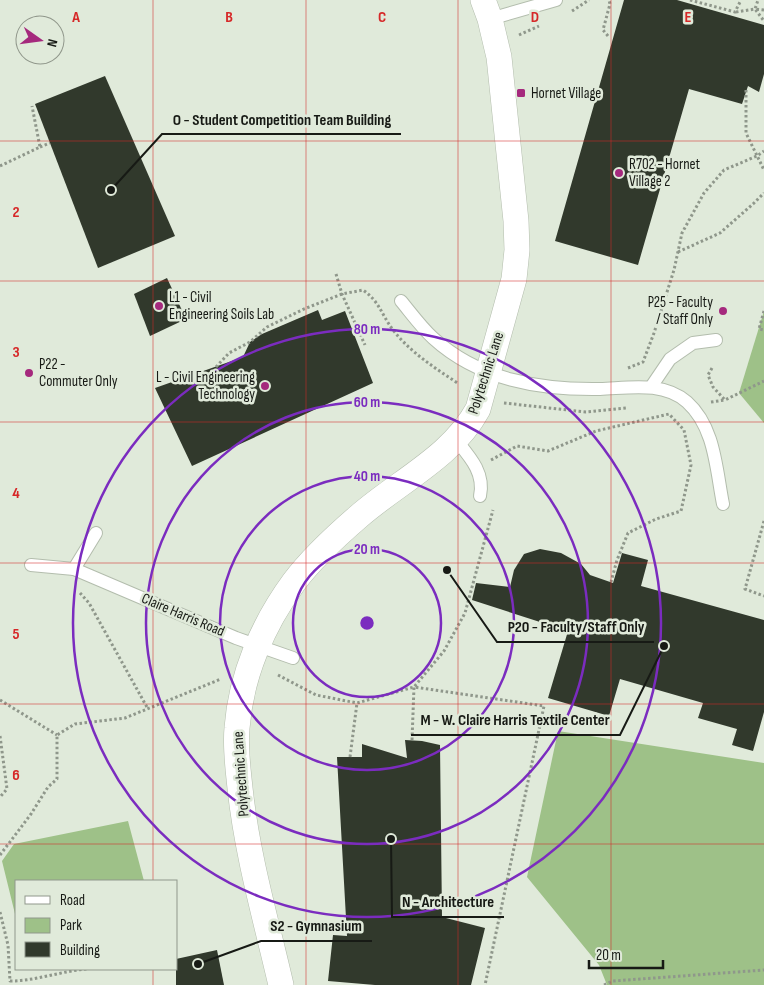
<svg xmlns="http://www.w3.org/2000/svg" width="764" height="985" viewBox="0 0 764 985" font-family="'Sofia Sans Condensed',sans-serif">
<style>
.green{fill:#9ec188}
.building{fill:#31392c}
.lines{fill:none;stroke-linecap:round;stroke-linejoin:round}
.service-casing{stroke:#b3bdad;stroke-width:14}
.minor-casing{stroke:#b3bdad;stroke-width:26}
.path{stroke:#8f978b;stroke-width:3;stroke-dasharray:2.5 2.5;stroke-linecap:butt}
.service{stroke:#fff;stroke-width:12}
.minor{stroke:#fff;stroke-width:25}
.grid{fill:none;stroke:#d62828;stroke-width:1;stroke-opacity:0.55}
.ring{fill:none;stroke:#7b2cbf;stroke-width:2.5}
.poi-dot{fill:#a5297d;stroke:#e0eada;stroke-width:2}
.labels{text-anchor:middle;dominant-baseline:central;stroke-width:5;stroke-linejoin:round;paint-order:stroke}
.poi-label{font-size:15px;fill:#171a15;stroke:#e0eada;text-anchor:start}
.street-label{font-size:15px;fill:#171a15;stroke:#e0eada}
.grid-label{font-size:16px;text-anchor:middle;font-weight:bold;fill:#d62828;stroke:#e0eada;stroke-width:5;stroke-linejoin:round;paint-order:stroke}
.centre{fill:#7b2cbf;stroke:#e0eada;stroke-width:2.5}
.ring-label{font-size:15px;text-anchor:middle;font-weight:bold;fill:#7b2cbf;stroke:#e0eada;stroke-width:5;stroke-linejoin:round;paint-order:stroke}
.leader{fill:none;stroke:#171a15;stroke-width:2}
.callout-dot{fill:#171a15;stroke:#e0eada;stroke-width:2}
.callout-label{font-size:16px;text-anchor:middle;font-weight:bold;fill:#171a15;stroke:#e0eada;stroke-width:5;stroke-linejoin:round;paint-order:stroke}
</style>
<rect width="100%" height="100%" fill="#e0eada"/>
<g class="green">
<path d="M764,311V423L739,393Z"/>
<path d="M558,731L764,763V985H607L599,965L527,877Z"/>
<path d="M128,821L144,881H16V918L2,861L14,844Z"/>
</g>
<g class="building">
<path d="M624,0H677L764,25V74L759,92L748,86L742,104L689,89L638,265L555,241Z"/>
<path d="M105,76L175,236L98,268L35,104Z"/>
<path d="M167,278L186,319L150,336L134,294Z"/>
<path d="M318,310L322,320L345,311L373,383L192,466L155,388L243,357L250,342L262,334Z"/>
<path d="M540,549L561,553L581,564L590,575L613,583L622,553L648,560L641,586L764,620V712L753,751L732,745L737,729L698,718L703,703L620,679L609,716L548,698L568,631L472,600L476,583L510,587L514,570L524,554Z"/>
<path d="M405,740L422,741L440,745L442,917L485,928L471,985H375L328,981L333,935L347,936L337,757H362V744L407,758Z"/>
<path d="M217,950L224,985H176V959Z"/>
</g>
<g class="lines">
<defs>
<g id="service">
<path d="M490,19L556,0"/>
<path d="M401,301C411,313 421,327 433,338C479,380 540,390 600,389C629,388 663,381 687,402C715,427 716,469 723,504"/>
<path d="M651,387L670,359L693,343L716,340"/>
<path d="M456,440C470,457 485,473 480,496"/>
<path d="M31,565L74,569L236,638L293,658"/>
<path d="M74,569L96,533"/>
</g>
<path id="minor" d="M281,985C266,920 247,855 240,788C238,768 235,748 237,728C241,675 263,624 294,582C312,558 336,536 358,517C399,481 452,457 478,409L514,279L517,250L516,221L499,57L490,19L483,0"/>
</defs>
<use href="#service" class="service-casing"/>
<use href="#minor" class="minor-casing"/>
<g class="path">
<path d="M690,0L735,12L741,0"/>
<path d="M764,10L755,9L764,21"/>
<path d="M572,11L589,0"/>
<path d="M736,12L755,9L758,0"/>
<path d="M519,35L539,26"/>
<path d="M608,36L603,30L610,4L609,0"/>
<path d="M746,90V133L764,170"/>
<path d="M40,147L50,143"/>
<path d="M0,166L40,147L32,106"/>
<path d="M678,252L720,233L753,204L764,193"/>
<path d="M336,274L342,294L365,345"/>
<path d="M764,311L759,329L764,330"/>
<path d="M216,367L229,353L250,342L267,327L304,309L342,294L363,290C380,302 381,314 393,330C411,353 435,368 459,384"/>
<path d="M628,368L643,362L654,333L674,270L682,233L704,193L724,170L757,156L764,151"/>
<path d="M712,368L708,375L713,387L725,400L764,381"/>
<path d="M711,402L725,400"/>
<path d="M504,403L586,412L627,408"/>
<path d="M491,460L517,446L548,451L596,431L669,414L684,430L691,465L681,511L656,519L628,533L617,560L611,582"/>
<path d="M764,521L745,589L764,596"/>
<path d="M80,593L89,603L148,709"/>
<path d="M278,675L316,695L357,703L414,687L444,651L465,613L493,510"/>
<path d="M0,700L57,735"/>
<path d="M0,736L7,789L0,797"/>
<path d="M412,740L414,687L544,706L485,985"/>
<path d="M350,757L357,703"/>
<path d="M0,855L31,814L48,787L57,779V735L75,724L125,718L221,679"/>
<path d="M0,912L8,945L10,981C36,981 61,971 87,969"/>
<path d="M604,985L613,981L764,970"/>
</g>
<use href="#service" class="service"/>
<use href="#minor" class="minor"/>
</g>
<path class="grid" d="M153,0V881M306,0V985M458,0V985M611,0V985M0,141H764M0,281H764M0,422H764M0,563H764M0,704H764M0,844H764M153,969V985"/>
<g class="ring">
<circle cx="367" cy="623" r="74"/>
<circle cx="367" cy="623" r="147"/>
<circle cx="367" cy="623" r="221"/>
<circle cx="367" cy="623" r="294"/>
</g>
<g class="poi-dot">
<rect x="516" y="88" width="10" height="10" rx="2.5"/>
<circle cx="619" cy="173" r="5"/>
<circle cx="159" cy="306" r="5"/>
<circle cx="723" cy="311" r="5"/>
<circle cx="29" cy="373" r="5"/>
<circle cx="265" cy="386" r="5"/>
</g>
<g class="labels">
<g class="poi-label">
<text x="531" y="93">Hornet Village</text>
<text x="629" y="164">R702 - Hornet<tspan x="629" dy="17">Village 2</tspan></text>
<text x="169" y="297">L1 - Civil<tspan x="169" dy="17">Engineering Soils Lab</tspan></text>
<text x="713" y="302" text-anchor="end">P25 - Faculty<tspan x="713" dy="17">/ Staff Only</tspan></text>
<text x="39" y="364">P22 -<tspan x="39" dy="17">Commuter Only</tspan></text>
<text x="255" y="377" text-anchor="end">L - Civil Engineering<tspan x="255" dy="17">Technology</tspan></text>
</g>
<g class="street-label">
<text transform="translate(486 373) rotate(-72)">Polytechnic Lane</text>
<text transform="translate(183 615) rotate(23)">Claire Harris Road</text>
<text transform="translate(241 774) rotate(-94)">Polytechnic Lane</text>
</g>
</g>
<g class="grid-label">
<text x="76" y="22">A</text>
<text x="229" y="22">B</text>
<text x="382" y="22">C</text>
<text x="535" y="22">D</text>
<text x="688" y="22">E</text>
<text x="16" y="217">2</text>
<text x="16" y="357">3</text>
<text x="16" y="498">4</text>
<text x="16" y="639">5</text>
<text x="16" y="780">6</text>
</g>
<circle cx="367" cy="623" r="8" class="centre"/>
<g class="ring-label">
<text x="367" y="334">80 m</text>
<text x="367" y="407">60 m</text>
<text x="367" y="481">40 m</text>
<text x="367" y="554">20 m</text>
</g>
<path class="leader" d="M111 190L162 134H401M447 570L497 642H654M664 646L620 735H411M391 839L392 917H504M198 964L261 941H372"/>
<g class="callout-dot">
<circle cx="111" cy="190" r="5"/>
<circle cx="447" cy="570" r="5"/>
<circle cx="664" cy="646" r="5"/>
<circle cx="391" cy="839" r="5"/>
<circle cx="198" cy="964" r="5"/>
</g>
<g class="callout-label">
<text x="282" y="125">O - Student Competition Team Building</text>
<text x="576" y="632">P20 - Faculty/Staff Only</text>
<text x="515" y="725">M - W. Claire Harris Textile Center</text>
<text x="448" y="907">N - Architecture</text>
<text x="316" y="931">S2 - Gymnasium</text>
</g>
<rect x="15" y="880" width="162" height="90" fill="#e0eada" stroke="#90978b"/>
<rect x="25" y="896" width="25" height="8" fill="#ffffff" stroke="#90978b"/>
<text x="60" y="905" font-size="15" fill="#171a15">Road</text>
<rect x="25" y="918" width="25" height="15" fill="#9ec188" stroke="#90978b"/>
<text x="60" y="930" font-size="15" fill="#171a15">Park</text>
<rect x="25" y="942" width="25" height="15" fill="#31392c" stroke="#90978b"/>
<text x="60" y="955" font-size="15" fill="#171a15">Building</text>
<g transform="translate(40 40) rotate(104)"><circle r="24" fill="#e0eada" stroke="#90978b"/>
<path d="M0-4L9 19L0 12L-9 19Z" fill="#a5297d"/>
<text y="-8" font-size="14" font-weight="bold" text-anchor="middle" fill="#171a15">N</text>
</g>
<path d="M589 960v8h74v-8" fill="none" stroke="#171a15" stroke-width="2.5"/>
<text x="596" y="960" font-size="15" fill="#171a15" stroke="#e0eada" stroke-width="4" paint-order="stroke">20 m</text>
</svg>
